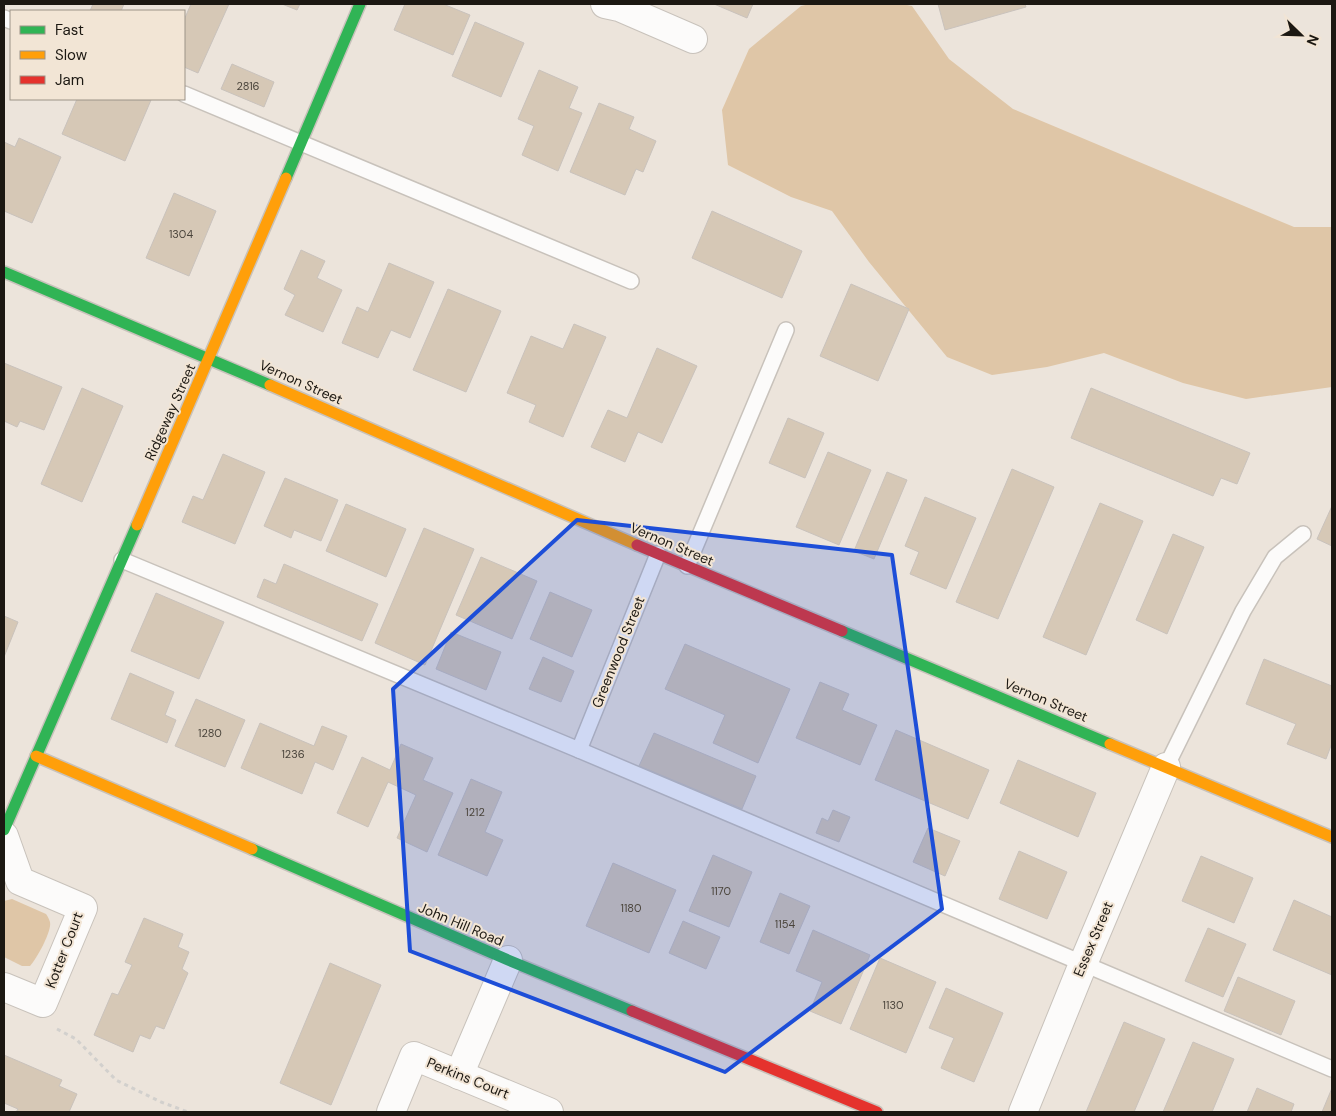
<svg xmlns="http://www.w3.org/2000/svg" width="1336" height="1116" viewBox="0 0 1336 1116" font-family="'DM Sans',sans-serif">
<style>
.green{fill:#dfc6a7}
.building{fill:#d6c8b6;stroke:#c9c2bc}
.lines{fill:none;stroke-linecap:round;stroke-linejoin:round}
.lane-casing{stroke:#c8c2bb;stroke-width:18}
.street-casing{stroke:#c8c2bb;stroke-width:30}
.fast-casing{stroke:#c8c2bb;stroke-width:14}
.slow-casing{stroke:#c8c2bb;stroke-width:14}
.jam-casing{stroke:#c8c2bb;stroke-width:14}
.path{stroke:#d2d0cd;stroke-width:3;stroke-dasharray:4 4;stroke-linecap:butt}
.lane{stroke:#fcfbfa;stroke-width:15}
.street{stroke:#fcfbfa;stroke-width:28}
.fast{stroke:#30b455;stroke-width:11}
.slow{stroke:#ff9f0a;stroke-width:11}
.jam{stroke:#e5322d;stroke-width:11}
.marked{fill:#1d4ed8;fill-opacity:0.2;stroke:#1d4ed8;stroke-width:4;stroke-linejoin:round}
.labels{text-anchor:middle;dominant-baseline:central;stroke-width:4;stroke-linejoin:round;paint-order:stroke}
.number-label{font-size:11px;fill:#4a443b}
.street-label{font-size:14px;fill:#1c1812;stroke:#f2e5d5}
</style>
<rect width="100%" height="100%" fill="#ece4db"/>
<g class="green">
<path d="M810,4H902L912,6L949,59L1013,109L1294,227H1332V387L1246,399L1183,383L1104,353L1047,367L992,375L947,357L869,262L832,211L791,197L728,165L722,110L749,49L801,6Z"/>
<path d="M12,899L46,914C48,917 49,919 50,922C52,931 37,958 30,966H22L4,957V901Z"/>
</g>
<g class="building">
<path d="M93,4H124L121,11H90Z"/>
<path d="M191,4H229L198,73L184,67V20Z"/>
<path d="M282,4H300L297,10Z"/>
<path d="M405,4H443L470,15L453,55L394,30Z"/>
<path d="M714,4H753L747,18Z"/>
<path d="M938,4H1025L1026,7L945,30Z"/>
<path d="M475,22L524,43L501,97L452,76Z"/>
<path d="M232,64L274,82L264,107L221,89Z"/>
<path d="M539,70L578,87L569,108L582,113L558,171L522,155L534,126L518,119Z"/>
<path d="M77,99L151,100L125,161L62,134Z"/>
<path d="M599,103L634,117L629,129L656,141L643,172L636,169L625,195L570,172Z"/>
<path d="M19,138L61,157L32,223L4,211V142L15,147Z"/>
<path d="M174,193L216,211L189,276L146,258Z"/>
<path d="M712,211L802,251L782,298L692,258Z"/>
<path d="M301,250L325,261L317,278L342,290L323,332L285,315L295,295L284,289Z"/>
<path d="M389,263L434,282L410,338L391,330L378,358L342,343L357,307L368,312Z"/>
<path d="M851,284L909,309L878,381L820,356Z"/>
<path d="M448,289L501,311L466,392L413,370Z"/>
<path d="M574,324L606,337L563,437L529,422L536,405L507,393L531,336L563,349Z"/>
<path d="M657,348L697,366L662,443L638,432L625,462L591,447L608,410L627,418Z"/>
<path d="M4,363L62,387L44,430L20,421L17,427L4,421Z"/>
<path d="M82,388L123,406L82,502L41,484Z"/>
<path d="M1091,388L1250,453L1237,484L1221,478L1213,496L1071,438Z"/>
<path d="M788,418L824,433L805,478L769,463Z"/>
<path d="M828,452L871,470L839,545L796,527Z"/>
<path d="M223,454L265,472L235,544L182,522L193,496L203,500Z"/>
<path d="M1012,469L1054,487L998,619L956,602Z"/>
<path d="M887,472L907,480L874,559L854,551Z"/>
<path d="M285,478L338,500L321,541L294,530L291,538L264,526Z"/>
<path d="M925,497L976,518L946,589L910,574L919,552L905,546Z"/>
<path d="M1100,503L1143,521L1086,655L1043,637Z"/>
<path d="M346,504L406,529L386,577L326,551Z"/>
<path d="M1332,506V546L1317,539Z"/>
<path d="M424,528L474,549L425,665L375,643Z"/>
<path d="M1173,534L1204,547L1167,634L1136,620Z"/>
<path d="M481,557L537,581L512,639L456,615Z"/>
<path d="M284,564L378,604L362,641L257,597L264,579L276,584Z"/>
<path d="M550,592L592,610L572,657L530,639Z"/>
<path d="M156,593L224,622L199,679L131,651Z"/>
<path d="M4,616L18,622L4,657Z"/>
<path d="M451,632L501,652L486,690L436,669Z"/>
<path d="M685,644L790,689L758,763L713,743L725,715L665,689Z"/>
<path d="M543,657L574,671L561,702L529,689Z"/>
<path d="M1264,659L1332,686V743L1326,759L1287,744L1296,724L1246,704Z"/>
<path d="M130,673L174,692L165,715L176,720L167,743L111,719Z"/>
<path d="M820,682L849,694L842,710L877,725L860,765L796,738Z"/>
<path d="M196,699L245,720L225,767L175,746Z"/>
<path d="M260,723L314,746L322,726L347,736L333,770L315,762L302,794L241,768Z"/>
<path d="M896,730L989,770L968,819L875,780Z"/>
<path d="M654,733L756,776L742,809L639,766Z"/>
<path d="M401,744L433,758L423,780L453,793L427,852L397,838L416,795L388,782L368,827L337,813L362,757L390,770Z"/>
<path d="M1018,760L1096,793L1078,837L1000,803Z"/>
<path d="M471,779L502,792L485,832L503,840L487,876L438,855Z"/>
<path d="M833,810L850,817L839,842L816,833L822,818L828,821Z"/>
<path d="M928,828L960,841L945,876L913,862Z"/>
<path d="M1019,851L1067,872L1047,919L999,899Z"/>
<path d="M713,855L752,872L729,927L689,911Z"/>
<path d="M1201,856L1253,878L1234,923L1182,901Z"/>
<path d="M613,863L676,890L649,953L586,926Z"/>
<path d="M780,893L810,906L789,954L760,942Z"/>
<path d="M1294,900L1332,917V975L1273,950Z"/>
<path d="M144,918L183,934L178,947L189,952L182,969L188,973L164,1029L156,1026L150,1039L140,1035L133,1052L94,1035L112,993L118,995L132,965L125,962Z"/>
<path d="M683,921L720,937L706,969L669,953Z"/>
<path d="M1208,928L1246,944L1223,997L1185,981Z"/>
<path d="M813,930L870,955L841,1024L810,1011L822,982L796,971Z"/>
<path d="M880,958L936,982L906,1053L850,1029Z"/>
<path d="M330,963L381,985L331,1105L280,1083Z"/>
<path d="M1238,977L1295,1001L1281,1035L1224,1011Z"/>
<path d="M946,988L1003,1013L974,1082L941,1068L954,1038L929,1028Z"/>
<path d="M1124,1022L1165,1039L1134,1112H1086Z"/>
<path d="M1193,1042L1234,1059L1212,1112H1163Z"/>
<path d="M4,1055L62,1080L59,1086L77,1094L69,1112H16L18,1109L4,1103Z"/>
<path d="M1257,1088L1294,1104L1291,1112H1247Z"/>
<path d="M1332,1088V1112H1322Z"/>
</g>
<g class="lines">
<defs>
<g id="lane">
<path d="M4,18L11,21"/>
<path d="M184,94L631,281"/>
<path d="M122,560L579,750L1332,1069"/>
<path d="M687,566L786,330"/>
<path d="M579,750L658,554"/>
<path d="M1166,767L1243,611L1275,557L1303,534"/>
</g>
<g id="street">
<path d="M605,4L619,7L693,39"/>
<path d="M4,836L20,881L83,908L43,1003L4,987"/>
<path d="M459,1075L508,960"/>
<path d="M391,1112L414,1056L549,1112"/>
<path d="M1023,1112L1083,964L1166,767"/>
</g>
<g id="fast">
<path d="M286,178L360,4"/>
<path d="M4,272L270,385"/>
<path d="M842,631L1110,744"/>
<path d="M4,830L137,525"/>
<path d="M252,849L508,960L632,1011"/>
</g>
<g id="slow">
<path d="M270,385L637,545"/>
<path d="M137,525L286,178"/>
<path d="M1110,744L1332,837"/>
<path d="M36,756L252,849"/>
</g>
<g id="jam">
<path d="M637,545L842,631"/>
<path d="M632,1011L877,1112"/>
</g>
</defs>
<use href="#lane" class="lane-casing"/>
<use href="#street" class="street-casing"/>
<use href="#fast" class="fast-casing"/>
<use href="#slow" class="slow-casing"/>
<use href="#jam" class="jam-casing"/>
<path class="path" d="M57,1029L76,1039L116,1080L161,1102L188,1112"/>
<use href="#lane" class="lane"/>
<use href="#street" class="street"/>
<use href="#fast" class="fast"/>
<use href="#slow" class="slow"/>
<use href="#jam" class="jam"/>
</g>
<path class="marked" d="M577,520L892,555L942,909L725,1072L410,951L393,689Z"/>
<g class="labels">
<g class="number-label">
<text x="248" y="86">2816</text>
<text x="181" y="234">1304</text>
<text x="210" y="733">1280</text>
<text x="293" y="754">1236</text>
<text x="475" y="812">1212</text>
<text x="721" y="891">1170</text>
<text x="631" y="908">1180</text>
<text x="785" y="924">1154</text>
<text x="893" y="1005">1130</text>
</g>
<g class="street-label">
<text transform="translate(301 382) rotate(24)">Vernon Street</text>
<text transform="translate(170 412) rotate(-66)">Ridgeway Street</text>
<text transform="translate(672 544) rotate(23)">Vernon Street</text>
<text transform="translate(618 652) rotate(-68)">Greenwood Street</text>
<text transform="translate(1046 700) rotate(23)">Vernon Street</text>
<text transform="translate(461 924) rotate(23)">John Hill Road</text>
<text transform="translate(1093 939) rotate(-67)">Essex Street</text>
<text transform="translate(64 950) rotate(-69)">Kotter Court</text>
<text transform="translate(468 1078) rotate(22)">Perkins Court</text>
</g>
</g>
<rect width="1336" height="1116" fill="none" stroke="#1c1812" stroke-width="10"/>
<rect x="10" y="10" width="175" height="90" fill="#f2e5d5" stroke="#9c9387"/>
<rect x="20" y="26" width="25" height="8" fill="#30b455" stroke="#9c9387"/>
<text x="55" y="35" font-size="15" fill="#1c1812">Fast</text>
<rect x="20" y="51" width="25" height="8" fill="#ff9f0a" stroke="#9c9387"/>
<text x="55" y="60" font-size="15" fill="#1c1812">Slow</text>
<rect x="20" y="76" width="25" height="8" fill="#e5322d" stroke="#9c9387"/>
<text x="55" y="85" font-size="15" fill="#1c1812">Jam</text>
<g transform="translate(1301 35) rotate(113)" stroke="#f2e5d5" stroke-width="4" paint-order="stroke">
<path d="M0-4L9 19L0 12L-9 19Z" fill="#1c1812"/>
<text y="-8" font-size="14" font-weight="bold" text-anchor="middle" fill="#1c1812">N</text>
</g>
</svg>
